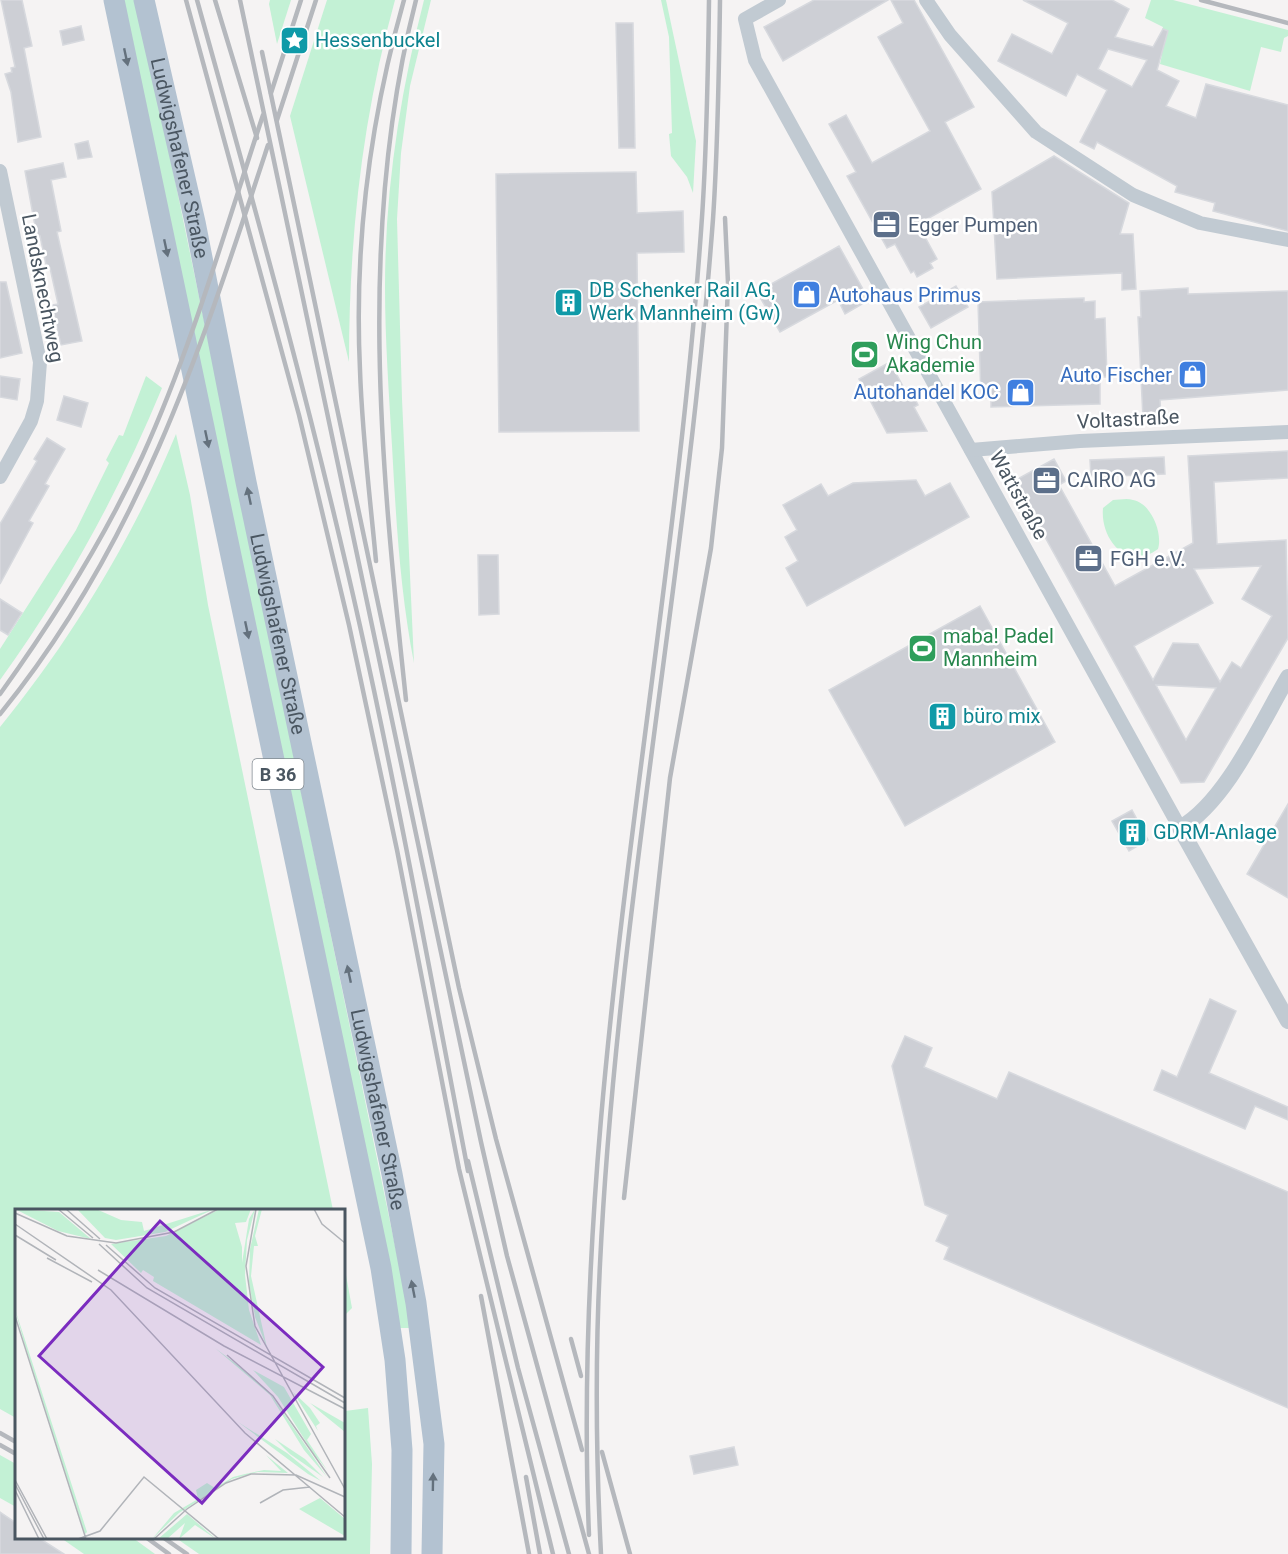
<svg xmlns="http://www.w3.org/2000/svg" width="1288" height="1554" viewBox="0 0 1288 1554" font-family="Roboto,sans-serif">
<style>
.green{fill:#c3f1d5}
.building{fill:#cdcfd5;stroke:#d7d9de;stroke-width:1.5;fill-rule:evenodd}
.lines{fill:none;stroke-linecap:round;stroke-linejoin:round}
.minor{stroke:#c1cad2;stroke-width:14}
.tertiary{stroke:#c1cad2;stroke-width:16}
.primary{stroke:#b3c2d1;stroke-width:21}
.rail{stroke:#b5b8bd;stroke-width:4.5}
.oneway{fill:#64717d}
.labels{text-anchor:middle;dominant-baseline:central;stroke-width:5;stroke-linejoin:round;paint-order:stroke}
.shield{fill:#fff;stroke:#808990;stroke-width:1.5}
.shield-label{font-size:18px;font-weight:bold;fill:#4a5661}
.culture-label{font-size:20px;fill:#0d838f;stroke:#fff;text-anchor:start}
.street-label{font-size:20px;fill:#4a5661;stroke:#fff}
.service-label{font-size:20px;fill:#4e5e75;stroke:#fff;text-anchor:start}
.shop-label{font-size:20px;fill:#366cbe;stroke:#fff;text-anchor:end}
.leisure-label{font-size:20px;fill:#27864d;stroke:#fff;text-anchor:start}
.inset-road{fill:none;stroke:#b1b4b9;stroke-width:1.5}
.view{fill:#7b2cbf;fill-opacity:0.15;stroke:#7b2cbf;stroke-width:3}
.inset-edge{fill:none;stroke:#4a5661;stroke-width:3}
</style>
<rect width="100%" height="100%" fill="#f5f3f3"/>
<g class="green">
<path d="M124,0H135L165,132L412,1328H400Z"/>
<path d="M270,0H291L277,44L269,4Z"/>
<path d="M327,0H395C362,119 349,238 349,362L290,116Z"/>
<path d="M424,0H431L410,86L401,153L397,219L402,399L414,663C400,591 396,519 392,446C389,393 385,340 385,287C385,190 400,94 424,0Z"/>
<path d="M661,0H666L696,141L693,193L687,177L671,156L669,134L672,133L669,37Z"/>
<path d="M1151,0H1173L1288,30V36L1284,38L1281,52L1261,47L1250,91L1160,64C1164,50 1159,40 1163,27L1145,18Z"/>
<path d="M146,376L162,388C119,492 66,589 0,680V649L76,530L109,463L106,460L119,435L123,436Z"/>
<path d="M176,434L190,495L208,605L333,1210H16V1418L0,1409V727C71,640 133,538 176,434Z"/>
<path d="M1113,500C1119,500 1127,498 1133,500C1151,503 1163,533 1158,549C1127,572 1100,539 1103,508Z"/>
<path d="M344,1264L352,1308L344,1316Z"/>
<path d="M344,1405L345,1411L368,1408L372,1464L370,1554H199L176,1538H344Z"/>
<path d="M0,1455L16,1464V1507L0,1498Z"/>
<path d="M61,1538H133L155,1554H84Z"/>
</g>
<g class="building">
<path d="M1,0H22L32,46L24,48L41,137L18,142L11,92L5,74L12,72L11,68L15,67Z"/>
<path d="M814,0H888L783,61L764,27Z"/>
<path d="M891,0H914L974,107L945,122L981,189L918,224L937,259L930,263L933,268L917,277L914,271L911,273L895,244L887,248L847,176L856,172L829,124L846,115L872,163L930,131L878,37L903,23Z"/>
<path d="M1023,0H1112L1129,9L1115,37L1153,47L1163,29L1168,31L1157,70L1179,81L1166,106L1196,118L1206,84L1288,105V231L1213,211L1215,203L1175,192L1177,186L1097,142L1094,149L1080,142L1107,90L1077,74L1066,96L998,61L1012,34L1052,54L1068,23ZM1108,49L1147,60L1132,87L1098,69Z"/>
<path d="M616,23H633L635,148H619Z"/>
<path d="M81,26L84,40L63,45L60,31Z"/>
<path d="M88,141L92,157L78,159L75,144Z"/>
<path d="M1054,156L1129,203L1120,234H1133L1136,289L1122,290V273L997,279L992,192Z"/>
<path d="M63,163L66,177L51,180L61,231L57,232L82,341L61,345L52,305L58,304L50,268L47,269L40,236L37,237L25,171Z"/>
<path d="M636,172L637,213L683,211L684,252L637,253L639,431L499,432L496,174Z"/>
<path d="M839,246L869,300L845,314L838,300L780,332L757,292Z"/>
<path d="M0,282H6L22,353L0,358Z"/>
<path d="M956,286L968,307L931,328L919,307Z"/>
<path d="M1188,288V294L1288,291V390L1160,400L1161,417L1143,418L1138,317H1141L1140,291Z"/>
<path d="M1084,298V302L1095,301V319L1105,318L1107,377H1100V404L991,407V398H981L978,302Z"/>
<path d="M890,362L905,390L909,387L918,405L914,407L927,431L887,433L859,379Z"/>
<path d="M0,376L20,379L17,400L0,397Z"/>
<path d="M64,396L88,403L81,427L57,420Z"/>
<path d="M47,438L65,449L45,484L49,486L29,521L33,523L0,584V524L37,461L34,459Z"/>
<path d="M1288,451V478L1214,482L1217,544L1286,540L1288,638L1204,782L1181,783L1014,481L1054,459L1066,481L1059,485L1115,586L1193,543L1188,456ZM1261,566L1242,599L1272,616L1241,668L1232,662L1220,682L1198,644L1173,643L1153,680L1134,646L1213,603L1194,569ZM1156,685L1216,688L1186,740L1158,689Z"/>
<path d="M1164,457L1165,474L1091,477L1090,460Z"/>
<path d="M916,480L925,496L950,483L969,517L807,606L786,568L798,561L785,537L797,530L783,505L821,484L828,496L853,483Z"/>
<path d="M478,555H498L499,614L479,615Z"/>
<path d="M0,599L22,613L8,635L0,630Z"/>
<path d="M980,606L1055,742L905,826L829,690Z"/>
<path d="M1288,804V898L1247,874Z"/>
<path d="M1132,810L1148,840L1129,851L1112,821Z"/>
<path d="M1210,999L1236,1011L1209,1073L1288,1107V1120L1255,1106L1245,1129L1154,1090L1162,1070L1177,1077Z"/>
<path d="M905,1036L932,1048L924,1067L997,1099L1009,1072L1288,1192V1408L944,1259L949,1247L936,1241L948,1215L925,1205L892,1066Z"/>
<path d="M734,1447L738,1465L694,1474L690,1456Z"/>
<path d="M0,1512L16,1523V1538H39L64,1554H0Z"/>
</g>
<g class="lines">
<g class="minor">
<path d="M779,0L745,19L755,60L1180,828"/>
<path d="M926,0L950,35L1036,132L1133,195L1200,223L1288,240"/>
<path d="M0,171L40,362L37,401L31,421L0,477"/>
<path d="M971,450L1080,441L1288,432"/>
</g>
<path class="tertiary" d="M1288,677C1261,723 1226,802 1180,828L1288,1021"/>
<g class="primary">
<path d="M114,0L381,1268L395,1360L402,1450L401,1554"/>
<path id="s1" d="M144,0L195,222L246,482L392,1174L416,1303L434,1444L432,1554"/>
</g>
<g class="rail">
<path d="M186,0L299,415L349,625L397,850L459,1169L553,1554"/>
<path d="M197,0C255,208 313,415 360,626C400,806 433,989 468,1171"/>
<path d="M215,0L257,138"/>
<path d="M240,0L481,1142L507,1256L589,1554"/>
<path d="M1201,0L1288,23"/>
<path d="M262,52L459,988L496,1139L582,1450"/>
<path d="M271,93L301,0"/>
<path d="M277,120L316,0"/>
<path d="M376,561C370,497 362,434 360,370C354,245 370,120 404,0"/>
<path d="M0,694C54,619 103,541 142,457C192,347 225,230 263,115"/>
<path d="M406,700C381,467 357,230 416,0"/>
<path d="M0,714C138,545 201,349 268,145"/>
<path d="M468,1161L518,1368L569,1554"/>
<path d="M624,1198L670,778L711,548L722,448L728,283L725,218"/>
<path d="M481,1296L529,1554"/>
<path d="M571,1339L581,1376"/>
<path d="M0,1433L16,1442"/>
<path d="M0,1445L16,1454"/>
<path d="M602,1452L630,1554"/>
<path d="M526,1477L540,1554"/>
<path d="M589,1535C570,1092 672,658 702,217C707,145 708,72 709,0"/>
<path d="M147,1538L169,1554"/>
<path d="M164,1538L187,1554"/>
<path d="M601,1554C596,1457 595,1361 600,1264C617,914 687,569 713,219C718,146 719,73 720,0"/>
</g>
</g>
<defs><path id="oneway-solid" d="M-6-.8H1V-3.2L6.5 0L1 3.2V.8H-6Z" transform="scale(1.5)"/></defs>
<g class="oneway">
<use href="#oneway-solid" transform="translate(126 57) rotate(78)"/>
<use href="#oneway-solid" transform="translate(166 248) rotate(78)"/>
<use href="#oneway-solid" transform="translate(207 439) rotate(78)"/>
<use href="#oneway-solid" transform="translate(249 496) rotate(-102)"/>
<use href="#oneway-solid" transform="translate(247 630) rotate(78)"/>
<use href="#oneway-solid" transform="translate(349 974) rotate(-102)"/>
<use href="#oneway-solid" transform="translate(413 1289) rotate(-101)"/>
<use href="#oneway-solid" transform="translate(433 1482) rotate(-89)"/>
</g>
<defs>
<symbol id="sight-square" viewBox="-11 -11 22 22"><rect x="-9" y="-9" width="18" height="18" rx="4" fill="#0f9aa8" stroke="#fff"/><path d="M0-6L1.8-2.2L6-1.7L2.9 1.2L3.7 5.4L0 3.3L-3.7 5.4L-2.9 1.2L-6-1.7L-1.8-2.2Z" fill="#fff"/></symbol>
<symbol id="office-square" viewBox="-11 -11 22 22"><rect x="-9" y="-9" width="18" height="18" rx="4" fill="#5c6f8a" stroke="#fff"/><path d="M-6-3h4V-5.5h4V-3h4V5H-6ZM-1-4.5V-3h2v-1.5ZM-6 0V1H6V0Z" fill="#fff"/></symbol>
<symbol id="shop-square" viewBox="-11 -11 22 22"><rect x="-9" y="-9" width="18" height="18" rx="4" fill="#3f7fe0" stroke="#fff"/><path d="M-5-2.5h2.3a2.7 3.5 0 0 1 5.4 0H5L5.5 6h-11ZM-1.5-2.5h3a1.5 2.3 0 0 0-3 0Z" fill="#fff"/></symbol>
<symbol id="building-square" viewBox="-11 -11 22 22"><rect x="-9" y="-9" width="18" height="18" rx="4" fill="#0f9aa8" stroke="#fff"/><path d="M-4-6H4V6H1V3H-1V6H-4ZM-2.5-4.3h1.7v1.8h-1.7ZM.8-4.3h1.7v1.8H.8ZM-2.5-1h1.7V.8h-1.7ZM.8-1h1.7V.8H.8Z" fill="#fff"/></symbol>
<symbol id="stadium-square" viewBox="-11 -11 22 22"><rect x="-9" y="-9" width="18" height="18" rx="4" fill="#2e9e5b" stroke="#fff"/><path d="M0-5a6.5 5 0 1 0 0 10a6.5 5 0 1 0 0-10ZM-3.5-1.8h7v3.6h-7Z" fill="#fff"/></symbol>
</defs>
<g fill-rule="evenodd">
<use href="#sight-square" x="278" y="24" width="33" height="33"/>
<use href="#office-square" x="870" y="208" width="33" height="33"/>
<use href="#shop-square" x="790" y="278" width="33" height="33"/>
<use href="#building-square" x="552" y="286" width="33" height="33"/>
<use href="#stadium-square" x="848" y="338" width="33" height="33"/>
<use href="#shop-square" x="1176" y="358" width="33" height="33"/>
<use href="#shop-square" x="1004" y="376" width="33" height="33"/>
<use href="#office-square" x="1030" y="464" width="33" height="33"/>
<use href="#office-square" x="1072" y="542" width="33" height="33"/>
<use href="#stadium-square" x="906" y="632" width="33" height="33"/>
<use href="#building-square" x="926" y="700" width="33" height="33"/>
<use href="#building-square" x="1116" y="816" width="33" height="33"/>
</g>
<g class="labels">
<rect class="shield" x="252.5" y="759" width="51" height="30" rx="4.5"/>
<g class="shield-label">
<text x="278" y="774">B 36</text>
</g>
<g class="culture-label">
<text x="315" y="40">Hessenbuckel</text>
<text x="589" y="290">DB Schenker Rail AG,<tspan x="589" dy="23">Werk Mannheim (Gw)</tspan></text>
<text x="963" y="716">büro mix</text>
<text x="1153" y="832">GDRM-Anlage</text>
</g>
<g class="street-label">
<text stroke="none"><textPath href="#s1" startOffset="162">Ludwigshafener Straße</textPath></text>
<text transform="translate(43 288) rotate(79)">Landsknechtweg</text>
<text transform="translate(1128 419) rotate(-3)">Voltastraße</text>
<text transform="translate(1019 495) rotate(61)">Wattstraße</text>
<text stroke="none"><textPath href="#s1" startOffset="648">Ludwigshafener Straße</textPath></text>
<text stroke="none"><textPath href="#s1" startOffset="1134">Ludwigshafener Straße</textPath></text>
</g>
<g class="service-label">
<text x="908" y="225">Egger Pumpen</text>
<text x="1067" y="480">CAIRO AG</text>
<text x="1110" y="559">FGH e.V.</text>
</g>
<g class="shop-label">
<text x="828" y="295" text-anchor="start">Autohaus Primus</text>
<text x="1172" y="375">Auto Fischer</text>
<text x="999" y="392">Autohandel KOC</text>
</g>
<g class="leisure-label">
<text x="886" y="342">Wing Chun<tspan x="886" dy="23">Akademie</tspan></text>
<text x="943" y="636">maba! Padel<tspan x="943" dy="23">Mannheim</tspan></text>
</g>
</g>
<g transform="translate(15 1209)">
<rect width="330" height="330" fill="#f5f3f3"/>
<path d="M0,0L44,3L76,30L43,22ZM62,0H81L106,11L127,13L129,22L199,0L150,23L101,31L90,29ZM205,0H236L231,13L220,14L227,38V54L234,10L240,0L232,31L230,66L234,101L246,136L138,72L139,68L128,61L126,64L96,35L151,27ZM244,0H247L240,27L243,37H239L236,67L252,139L240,108L234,73L235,40ZM0,100L72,323L70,325L9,133ZM200,139L236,166L257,187L312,268L289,241L255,186ZM238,161L269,178L296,225L292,231L312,261L298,244L263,188ZM278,183L295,199L305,214L301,217L303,222ZM295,194L330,214V223L309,206ZM223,213L272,244L306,272L293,265ZM260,230L290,250L308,268L275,245ZM251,246L273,264L243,263L217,270L164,304L137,330L159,304L183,290L181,281L192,274L200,279L218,268L230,265L249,261L266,262ZM305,289L330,310V327L284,300ZM172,305L201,330L180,316L164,330L170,314L152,330H143Z" fill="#c3f1d5"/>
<path class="inset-road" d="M43,0L78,29M51,0L85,30M241,0L231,57L240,117L330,280M299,0L307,15L330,34M0,4L52,27L101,34L159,23L203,0M0,15L96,81L230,224L330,308M0,26L41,51M84,35L132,79L330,194M91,36L140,79L330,189M32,49L77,73M83,61L209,137L330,200M0,107L71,330M212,146L258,187L315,269M0,271L32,330M0,275L29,330M0,281L24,330M245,294L268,281L295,278M63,330L85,322L129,268L204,330M139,330L172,300L211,274L236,265L281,266L330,288"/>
<path class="view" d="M145,12L308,158L187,294L24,147Z"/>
<rect width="330" height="330" class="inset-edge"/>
</g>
</svg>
